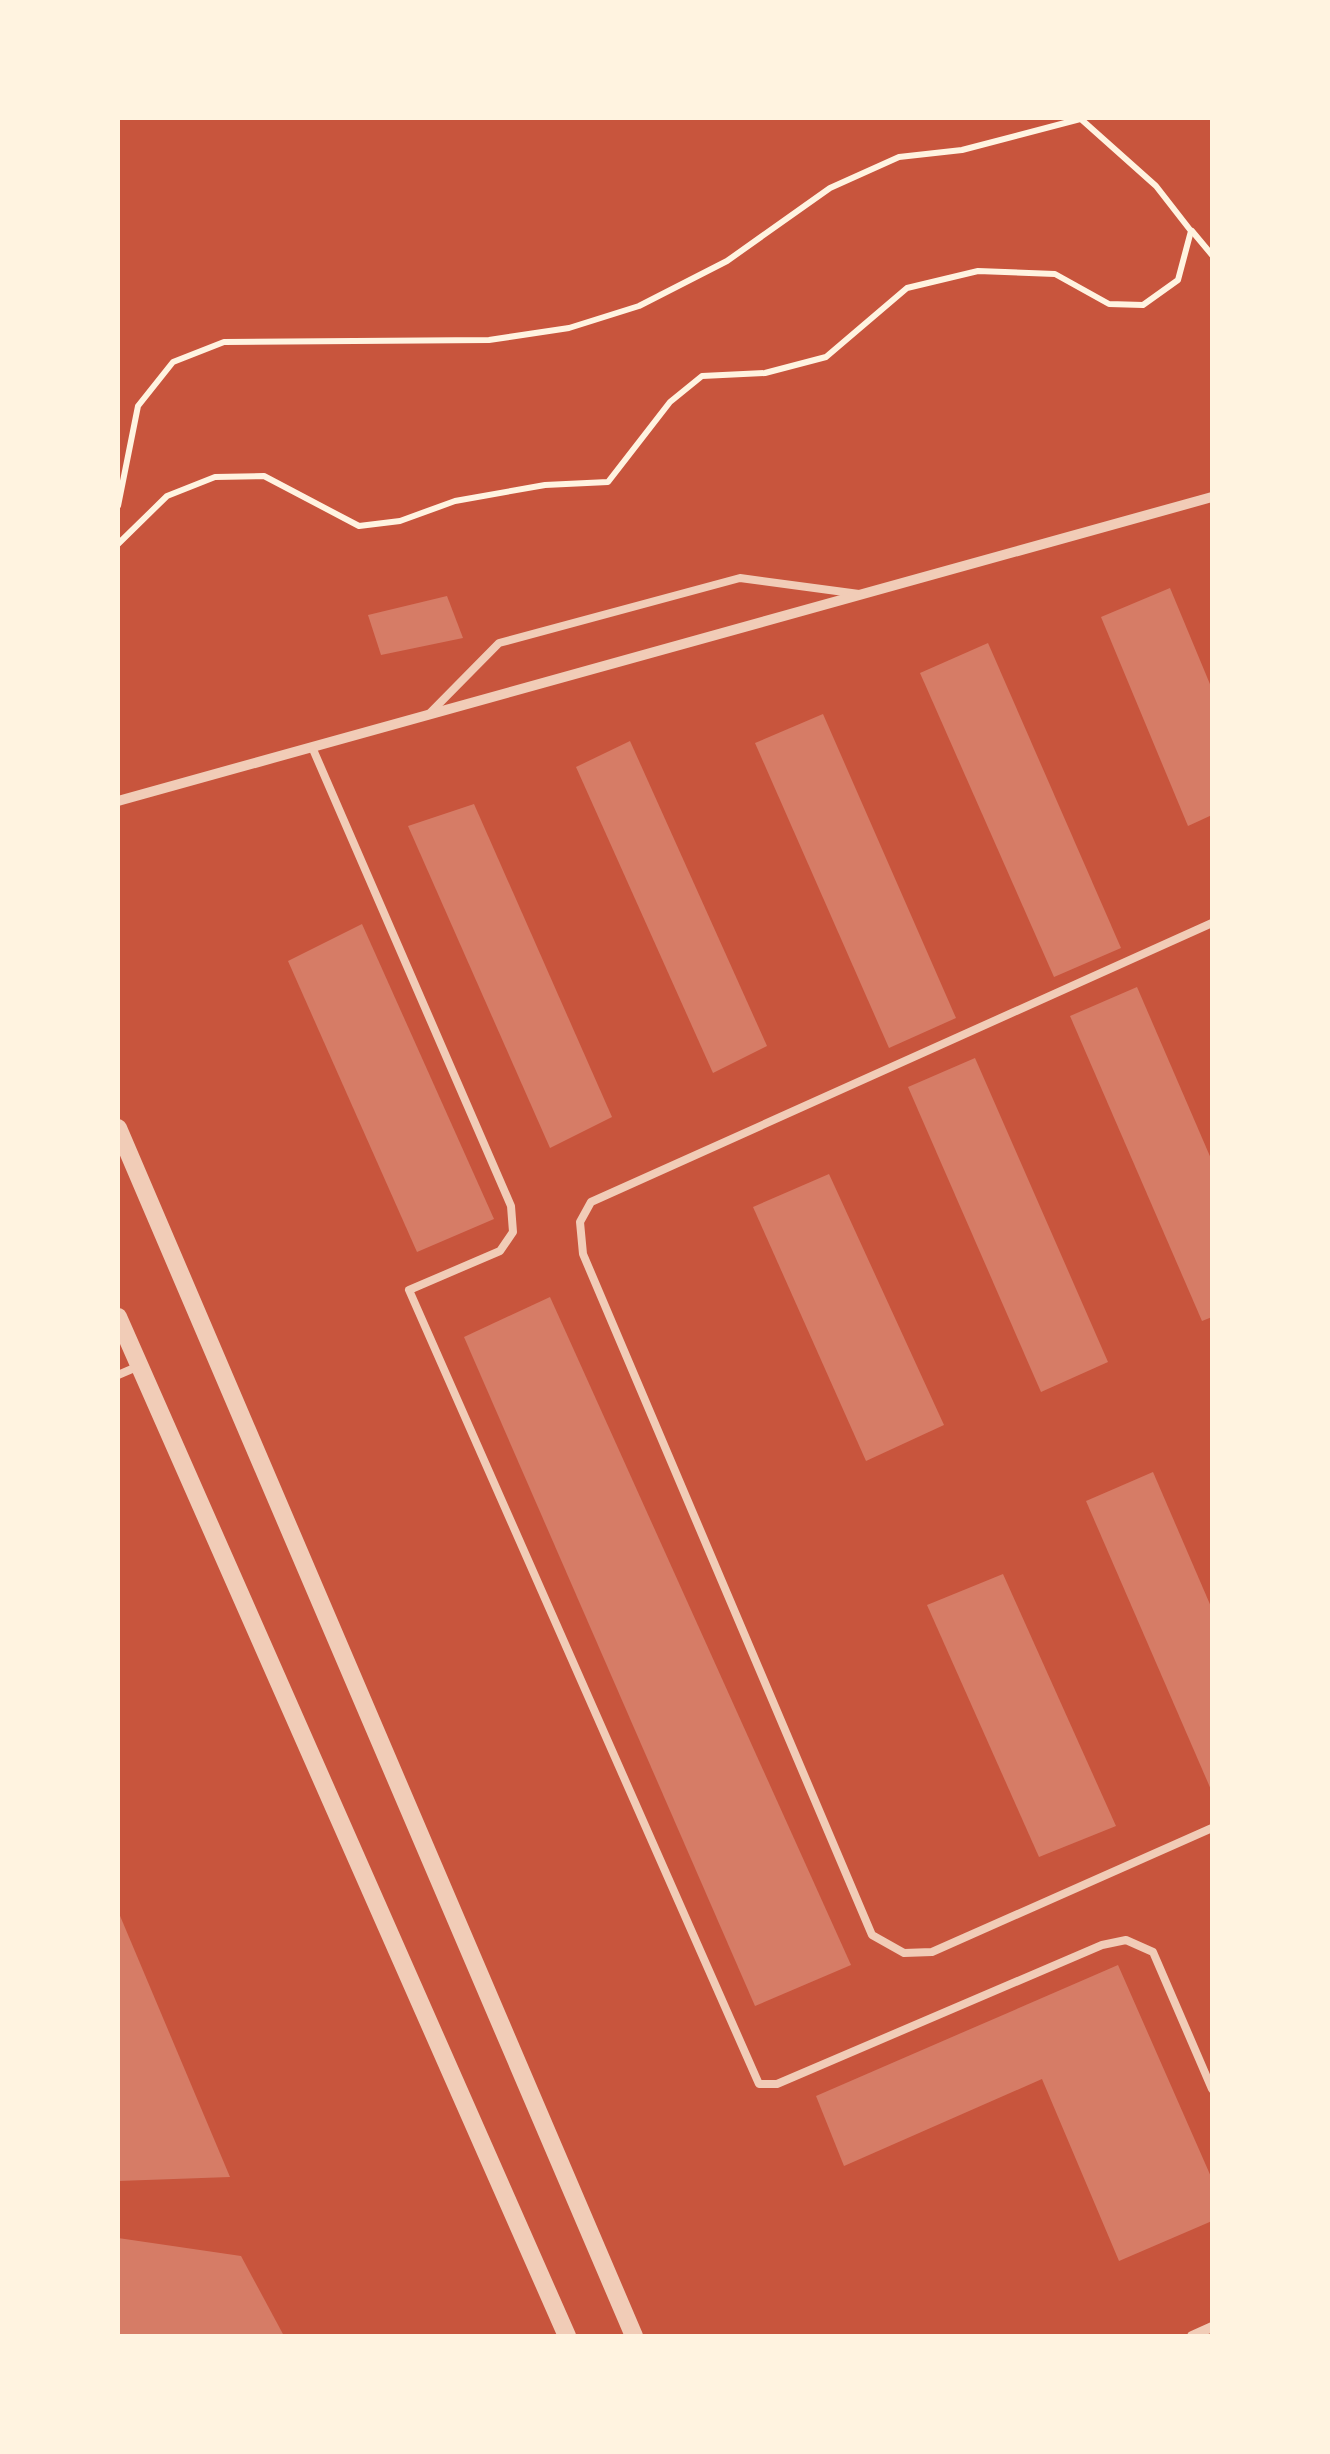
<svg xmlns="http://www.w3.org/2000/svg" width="1330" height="2454" viewBox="0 0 1330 2454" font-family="'Sofia Sans Condensed',sans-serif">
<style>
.building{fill:#d67c66}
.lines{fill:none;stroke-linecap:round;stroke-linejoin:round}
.path{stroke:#fff3e0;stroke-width:6}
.service{stroke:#f1ccb7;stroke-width:8}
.minor{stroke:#f1ccb7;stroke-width:10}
.tertiary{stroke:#f1ccb7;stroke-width:18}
</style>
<rect width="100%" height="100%" fill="#c8553d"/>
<g class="building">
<path d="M1170,588L1212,689V815L1188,826L1101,617Z"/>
<path d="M447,596L463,638L381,655L368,615Z"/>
<path d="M988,643L1121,948L1054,977L920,673Z"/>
<path d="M823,714L956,1018L889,1048L755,743Z"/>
<path d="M630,741L767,1046L713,1073L576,767Z"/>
<path d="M474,804L612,1117L550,1148L408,826Z"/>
<path d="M362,924L494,1219L417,1252L288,961Z"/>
<path d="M1137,987L1212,1161V1317L1202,1321L1070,1016Z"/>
<path d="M975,1058L1108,1362L1041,1392L908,1087Z"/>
<path d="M829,1174L944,1425L866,1461L753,1207Z"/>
<path d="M550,1297L851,1965L755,2006L464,1337Z"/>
<path d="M1153,1472L1212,1609V1792L1086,1501Z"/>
<path d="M1003,1574L1116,1826L1039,1857L927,1605Z"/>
<path d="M118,1911L230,2177L118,2181Z"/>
<path d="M1118,1965L1212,2179V2221L1119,2261L1042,2079L844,2166L816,2096Z"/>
<path d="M118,2238L241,2256L284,2336H118Z"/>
</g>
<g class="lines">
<g class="path">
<path d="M1192,231L1212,255"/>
<path d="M118,506L138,406L173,362L224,342L489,340L569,328L639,306L727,261L830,188L899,157L962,150L1084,118"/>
<path d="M118,544L167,496L215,477L264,476L359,526L400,521L455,501L545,485L608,482L670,402L702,376L765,373L826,357L907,288L978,271L1055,274L1109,304L1143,305L1178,280L1191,231L1156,186L1082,120"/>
</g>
<g class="service">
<path d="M428,715L499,643L740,578L859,594"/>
<path d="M312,747L511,1206L513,1232L500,1251L409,1290L759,2084H777L1102,1945L1126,1940L1153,1952L1212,2089"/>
<path d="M1212,923L591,1202L580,1222L583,1254L872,1935L904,1953L932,1952L1212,1828"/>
<path d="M118,1375L139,1366"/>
</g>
<g class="minor">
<path d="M118,801L1212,497"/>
<path d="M1192,2336L1212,2327"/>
</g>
<g class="tertiary">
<path d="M118,1128L634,2336"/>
<path d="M118,1317L567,2336"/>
</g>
</g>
<rect width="1330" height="2454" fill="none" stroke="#fff3e0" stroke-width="240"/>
</svg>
